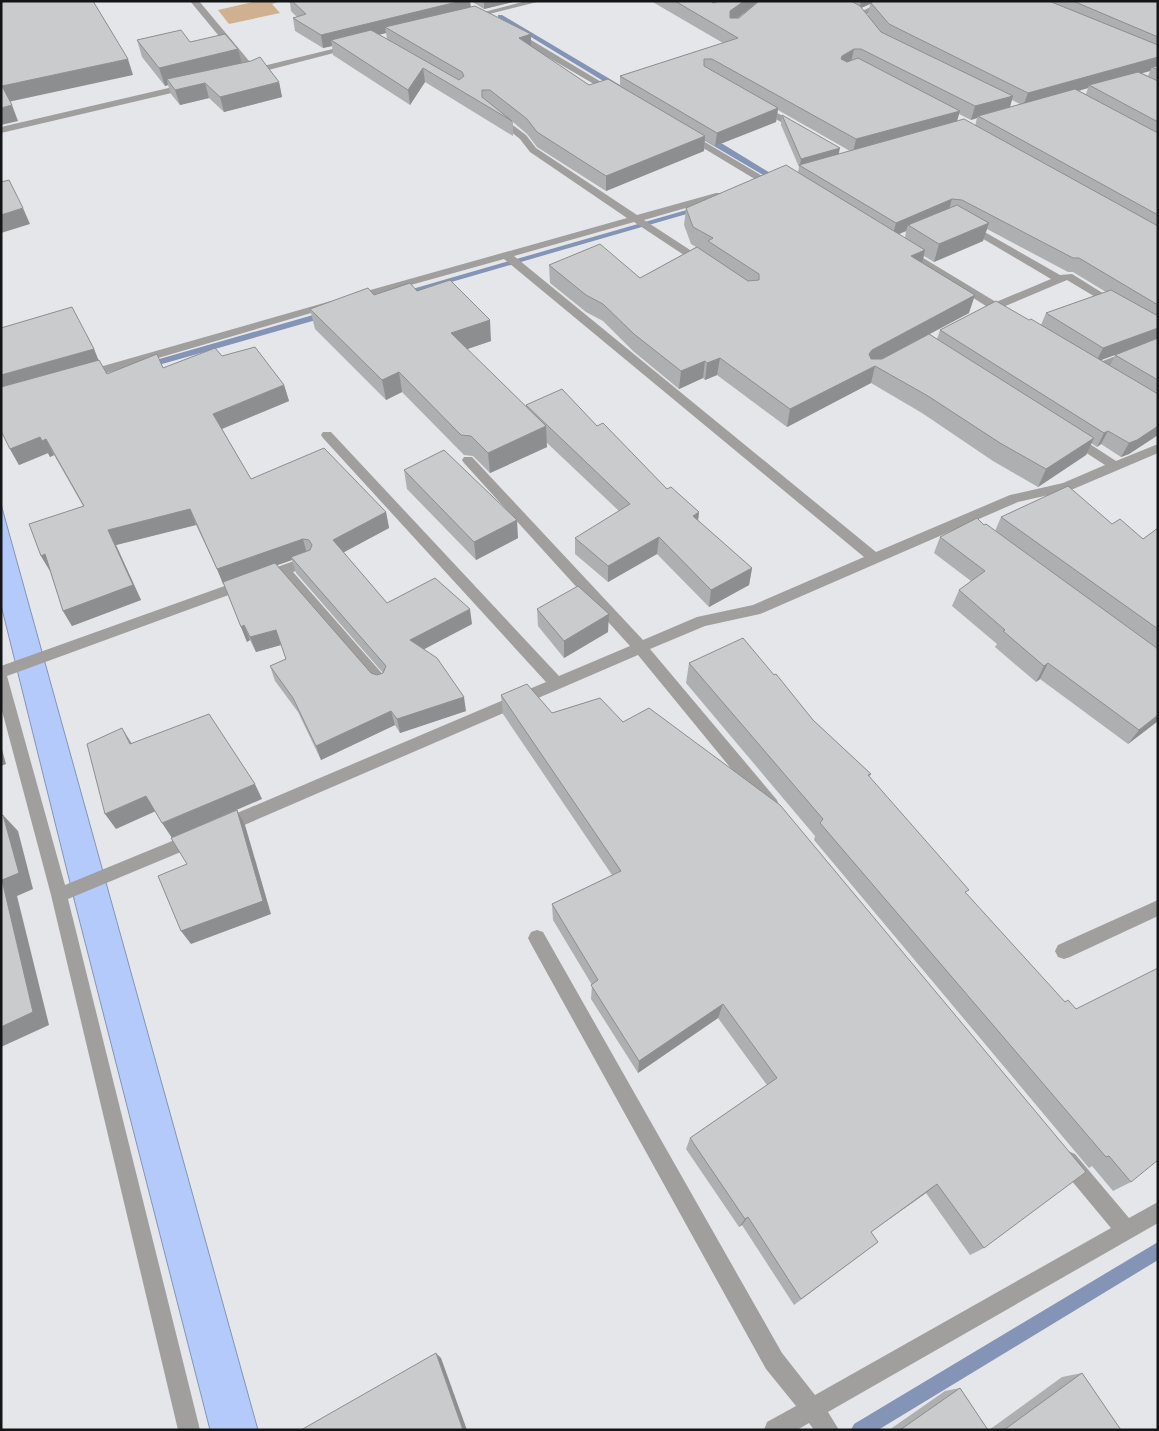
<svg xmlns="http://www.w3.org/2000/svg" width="1159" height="1431" viewBox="0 0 1159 1431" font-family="'Fira Sans',sans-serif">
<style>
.green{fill:#cfb090}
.water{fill:#b3cafa;stroke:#8394b6}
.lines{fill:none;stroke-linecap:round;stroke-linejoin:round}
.stream{fill:#8394b6;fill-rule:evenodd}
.minor{fill:#a09f9e;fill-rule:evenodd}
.wall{fill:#adafb0;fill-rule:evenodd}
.shaded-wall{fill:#8d8e90}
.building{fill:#c9cbcd;stroke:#8d8e90}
</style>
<rect width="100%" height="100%" fill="#e4e6e9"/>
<path class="green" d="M257,1H281L272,4L280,13L229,24L218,10Z"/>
<path class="water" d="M1,504L258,1430H210L76,907L1,605Z"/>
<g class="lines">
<g class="stream">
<path d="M498,15H502L625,88L618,90L498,17Z"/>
<path d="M702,135H708L772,174L765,176L702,139Z"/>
<path d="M697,207L704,209L403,296H397L395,294Z"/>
<path d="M327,311L332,314L330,316L148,368L145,369L140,366L142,364Z"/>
<path d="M1158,1242V1260L878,1430H851L854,1424Z"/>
</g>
<g class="minor">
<path d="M190,1H199L255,68L353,44L357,47L253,74H245L244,72L247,70Z"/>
<path d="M526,1H541L469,19L465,17Z"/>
<path d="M883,1H894L861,17L854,15Z"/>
<path d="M510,31H516L618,92L614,95L611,94L510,35Z"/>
<path d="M190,83L194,86L193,88L1,133V127Z"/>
<path d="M759,103L803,127L805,129L803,131H797L756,108L754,106Z"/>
<path d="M498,114L526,135L536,148L637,215L716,193H724V197L644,220L707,261L708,263L707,265H699L634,222L514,256L876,552L1010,495L1063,483L1105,465L1068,441L1066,438L1068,435H1076L1116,461L1158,444V453L1071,490L1018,502L760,614L705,626L650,649L777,800L779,805L777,810L771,812L765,810L638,655L228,832L222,834L216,832L214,827L216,822L546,682L323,438L321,435L323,432H331L559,676L630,646L464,463L462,460L464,457H472L643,640L697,617L753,605L864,557L504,259L357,300H349L348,298L349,296L627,218L530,152L520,139L495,119L493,117Z"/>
<path d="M688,132L769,180L771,182L769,184H763L685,137V133Z"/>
<path d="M967,222L1060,275L1072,274L1122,305L1120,307H1112L1067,280L1003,307L1013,314L1007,317L994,311H985L983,309L986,306L901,252L906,249L910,250L996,302L1051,279L963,227V223Z"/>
<path d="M331,301L335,302L336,304L335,306L90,378L86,379L80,375L82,372Z"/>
<path d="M1158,340V347L1100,371H1092L1090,368L1092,365Z"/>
<path d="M308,556L313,557L315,561L313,565L293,572L386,678L388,682L386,686L381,688L376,686L281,576L7,676L65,885L194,832L200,834L202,839L200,844L68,899L200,1430H178L51,895L1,707V666Z"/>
<path d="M1158,900V916L1070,957L1064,959L1058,957L1055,951L1058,945Z"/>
<path d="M537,930L543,932L782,1353L815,1395L1111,1228L1061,1168L1058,1161L1061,1154L1068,1151L1075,1154L1129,1218L1158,1202V1223L828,1412L839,1430H814L809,1423L797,1430H764L767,1422L796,1406L766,1369L531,944L528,938L531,932Z"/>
</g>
</g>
<g class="wall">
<path d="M288,1H470L471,7L589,85L620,86V76L723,43L651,1H1158V435L1129,454L1121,457L1101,444L1097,447L1091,443L1086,455L1038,487L993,461L922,413L871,383L787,427L717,375L705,380L703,378L679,389L633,351L603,321L586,312L550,283L549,265L640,278L696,247L691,244L684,225L686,208L798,172L799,167L781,125L782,115L839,154L850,151L778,110L776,122L715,146L705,140L704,151L606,191L537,147L527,134L513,122V136L425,82L410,105L333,55L332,46L323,48L295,31L293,18L297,17L291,11L290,3ZM757,3L739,18H737L747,11ZM870,4L868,16L861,8ZM386,33L387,39L378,35ZM1150,71L1148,76L1142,73ZM1088,88L1086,94L1079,91ZM1012,100L1020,104L1010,107ZM959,114L971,120L977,118L975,126L957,121ZM987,229L1068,272H1073L1106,292L1046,313L1041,325L1029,320L940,330L937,339L930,334L969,313L922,263L924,256L934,262L983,241ZM906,231L905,238L899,234ZM1128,350L1115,355L1110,366L1101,360Z"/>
<path d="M471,1H517L484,9Z"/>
<path d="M137,40L190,42L238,49L242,63L279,82L282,97L224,112L209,98L180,105L171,94L168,85L165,86L142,57Z"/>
<path d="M417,291L491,341L467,349L526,407V405L597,426L667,489L699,512L698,521L752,568L749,585L709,607L657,554L608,582L575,554V538L619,511L546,442L547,447L490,473L473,456L464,455L402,392L386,400L315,329L310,309L374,295Z"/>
<path d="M94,349L98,360L107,374L163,368L222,356L284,385L289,401L222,429L251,479L386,512L389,528L343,552L387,603L472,624L424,649L466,711L400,733L395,725L321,760L298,712L275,681L270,666L286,659L281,645L256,652L250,640L247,642L224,584L196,525L116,545L141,600L72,626L63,611L50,571L41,556L83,506L54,455L50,457L48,453L19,465L10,449ZM292,560L296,573L383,673L377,675L371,673L277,565Z"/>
<path d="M404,470L518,538L476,560L407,489Z"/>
<path d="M1001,517L1112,524L1143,539L1158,528V721L1128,744L1040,679L1036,682L995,647L997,644L952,606L959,590L971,581L934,553L940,537L984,525L995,531Z"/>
<path d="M537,609L608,632L564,658L538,626Z"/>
<path d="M689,663L774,675L813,720L871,774L869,777L966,894L1131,1182L1113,1191L1092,1166L1089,1168L814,840L815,836L686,683Z"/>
<path d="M501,695L552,713L600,698L984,1248L970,1255L926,1193L871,1232L878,1242L794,1305L742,1225L739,1227L686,1149L690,1138L767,1085L718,1018L638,1073L591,999L592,985L553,920L552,904L612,875L503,714Z"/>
<path d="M1082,1373L1121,1430H989L1062,1377Z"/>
<path d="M960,1388L988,1430H889L945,1391Z"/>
</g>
<g class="shaded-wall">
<path d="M461,1H470L471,12L385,27L386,33L338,45L331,40L332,46L323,48L321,35Z"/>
<path d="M484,1H517L484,9Z"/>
<path d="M744,1H759L729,25L730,11Z"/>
<path d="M861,1H878L871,3L870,4L859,9Z"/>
<path d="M531,34V48L519,38Z"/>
<path d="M238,49L243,67L167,79L168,85L165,86L159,68Z"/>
<path d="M854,49L851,62L839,69L842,56Z"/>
<path d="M1158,57V69L1152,67L1150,71L1092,87L1089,85L1088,88L1023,106L1028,93Z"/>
<path d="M128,59L133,75L8,102L2,86Z"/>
<path d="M423,68L425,82L410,105L408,90Z"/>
<path d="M279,82L282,97L224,112L220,97Z"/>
<path d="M205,83L209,98L180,105L175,90Z"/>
<path d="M1013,96L1009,110L978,116L977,118L971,120L975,106Z"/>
<path d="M12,105L18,121L1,125V108Z"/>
<path d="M778,108L776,122L715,146L717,133Z"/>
<path d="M960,111L956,124L853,153L856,139Z"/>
<path d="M705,136L704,151L606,191V176Z"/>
<path d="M840,148L838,157L800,165L801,159Z"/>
<path d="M952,199L948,213L908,225L906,231L892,237L896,223Z"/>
<path d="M23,208L30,224L1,233V215Z"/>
<path d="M989,223L983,241L934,262L939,244Z"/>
<path d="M925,250L921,268L911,256Z"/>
<path d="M975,295L969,313L867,367L869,354L872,350Z"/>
<path d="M490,320L491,341L453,354L451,333Z"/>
<path d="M1158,328V339L1096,362L1103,348Z"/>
<path d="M94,349L101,366L1,394V375Z"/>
<path d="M720,358L717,375L705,380L707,363Z"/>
<path d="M705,361L703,378L679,389L681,371Z"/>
<path d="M875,366L871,383L787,427L790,409Z"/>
<path d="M399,372L402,392L386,400L382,380Z"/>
<path d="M284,385L289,401L219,430L213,414Z"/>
<path d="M546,426L547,447L490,473L488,453Z"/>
<path d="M1158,426V435L1129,454L1121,457L1129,443Z"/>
<path d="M1108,431L1101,444L1097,447L1104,433Z"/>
<path d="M40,437L46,439L54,455L50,457L48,453L19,465L10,449Z"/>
<path d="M1094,438L1086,455L1038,487L1046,469Z"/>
<path d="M190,509L196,525L116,545L141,600L72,626L63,611L108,530Z"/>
<path d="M386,512L389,528L337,556L333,540Z"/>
<path d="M699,512L697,529L693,516Z"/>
<path d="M517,520L518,538L476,560L474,542Z"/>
<path d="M659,537L657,554L608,582V566Z"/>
<path d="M303,539L307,554L291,557L292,560L223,584L217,569Z"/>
<path d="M45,554L54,570L50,571L41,556Z"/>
<path d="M752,568L749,585L709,607L711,590Z"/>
<path d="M470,609L472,624L413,655L410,640Z"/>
<path d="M609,614L608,632L564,658V641Z"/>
<path d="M244,625L250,640L247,642L241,627Z"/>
<path d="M276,630L281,645L256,652L250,637Z"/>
<path d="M1048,663L1040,679L1036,682L1044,666Z"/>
<path d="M464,697L466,711L400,733L397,719Z"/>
<path d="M391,711L395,725L321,760L316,746Z"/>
<path d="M1158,715V721L1128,744L1139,730Z"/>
<path d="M122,728L132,744H130Z"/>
<path d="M1,746L6,764L1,766Z"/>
<path d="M255,784L262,799L172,838L162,823Z"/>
<path d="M146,796L156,811L116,829L105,814Z"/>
<path d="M237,810L245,825L271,914L191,944L181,931Z"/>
<path d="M3,815L18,831L33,889L17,896L49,1025L1,1047L2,880Z"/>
<path d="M723,1004L718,1018L638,1073L639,1061Z"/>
<path d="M937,1184L926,1193L861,1239L871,1232Z"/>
<path d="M748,1217L742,1225L739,1227L745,1219Z"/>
<path d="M436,1353L441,1358L467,1430H463Z"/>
</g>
<g class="building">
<path d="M1,1H93L128,59L2,86L12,105L1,108Z"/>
<path d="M292,1H461L321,35L293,18L306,14Z"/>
<path d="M675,1H711L713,3L720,1H744L730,11V18H739L759,1H851L860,6L881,32L1013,96L975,106L861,49H854L842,56L841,59L847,62L858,58L960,111L856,139L712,59H704V66L778,108L717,133L620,76L738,38Z"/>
<path d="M874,1H1049L1158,45V57L1028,93L889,24L871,3Z"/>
<path d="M1073,1H1158V37Z"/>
<path d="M475,6L531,34L519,38L589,85L608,79L705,136L606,176L537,132L527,119L490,90H482V97L512,121L423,68L408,90L331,40L371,30L459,80L464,76L462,72L385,27Z"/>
<path d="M181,30L190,42L225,34L238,49L159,68L137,40Z"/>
<path d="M260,57L279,82L220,97L205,83L175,90L167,79L251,61Z"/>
<path d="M1158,66V70L1152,67Z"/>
<path d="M1138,72L1158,81V122L1089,85Z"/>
<path d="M1075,89L1158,133V215L978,116Z"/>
<path d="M782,115L840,148L801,159Z"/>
<path d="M964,119L1158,226V305L1079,258H1073L962,200L952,199L896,223L799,165Z"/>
<path d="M786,165L925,250L911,256L975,295L872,350L869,354L871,359H882L929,334L1094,438L1046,469L1000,443L928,396L875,366L790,409L720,358L707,363L705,361L681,371L634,334L603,304L586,295L549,265L600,244L640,278L697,247L748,281L759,280V274L708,241L713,238L693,227L686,208Z"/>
<path d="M9,180L23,208L1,215V182Z"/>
<path d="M957,205L989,223L939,244L908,225Z"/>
<path d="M450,280L490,320L451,333L546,426L488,453L471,436L461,435L399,372L382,380L310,309L368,288L374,295L410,283L417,291Z"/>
<path d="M1111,290L1158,316V328L1103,348L1046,313Z"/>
<path d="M996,301L1029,320L1031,319L1158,394V426L1137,440L1129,443L1108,431L1104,433L940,330Z"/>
<path d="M72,307L94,349L1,375V328Z"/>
<path d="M1158,338V380L1115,355Z"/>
<path d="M255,347L284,385L213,414L251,479L324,448L386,512L333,540L387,603L435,578L470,609L410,640L437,658L464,697L397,719L391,711L316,746L293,698L270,666L286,659L276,630L250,637L244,625L241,627L223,582L275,563L371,673L377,675L383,673L386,666L291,557L310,550L312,545L309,540L303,539L217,569L190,509L108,530L133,585L63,611L45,554L41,556L29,524L84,506L46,439L42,441L40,437L10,449L1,431V387L99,360L107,374L157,354L163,368L215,348L222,356Z"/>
<path d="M562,389L597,426L603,423L667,489L671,487L699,512L693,516L752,568L711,590L659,537L608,566L575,538L630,504L526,405Z"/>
<path d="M444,450L517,520L474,542L404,470Z"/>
<path d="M1068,486L1112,524L1120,519L1143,539L1158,528V629L1001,517Z"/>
<path d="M977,518L984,525L986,524L1158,649V715L1139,730L1048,663L1044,666L1003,631L1005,630L959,590L985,571L940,537Z"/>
<path d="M578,586L609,614L564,641L537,609Z"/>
<path d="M743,638L774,675L776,674L813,720L871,774L868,775L969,890L965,892L1065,1002L1068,1000L1076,1009L1158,968V1160L1131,1182L1109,1156L1106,1157L820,823L823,819L689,663Z"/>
<path d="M527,684L552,713L600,698L623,722L649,708L780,805L1086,1172L984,1248L937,1184L871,1232L878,1242L801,1299L748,1217L745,1219L690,1138L777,1078L723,1004L639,1061L591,985L598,980L552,904L621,871L501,695Z"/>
<path d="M209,714L255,784L162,823L146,796L105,814L87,744L122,728L130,744Z"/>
<path d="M237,810L263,901L181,931L158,876L187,864L171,838Z"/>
<path d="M3,815L19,873L2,880L33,1012L1,1027V816Z"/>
<path d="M436,1353L463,1430H301Z"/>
<path d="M1082,1373L1121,1430H1004Z"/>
<path d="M960,1388L988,1430H900Z"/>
</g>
<rect width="1159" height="1431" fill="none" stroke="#141516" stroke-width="5"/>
</svg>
